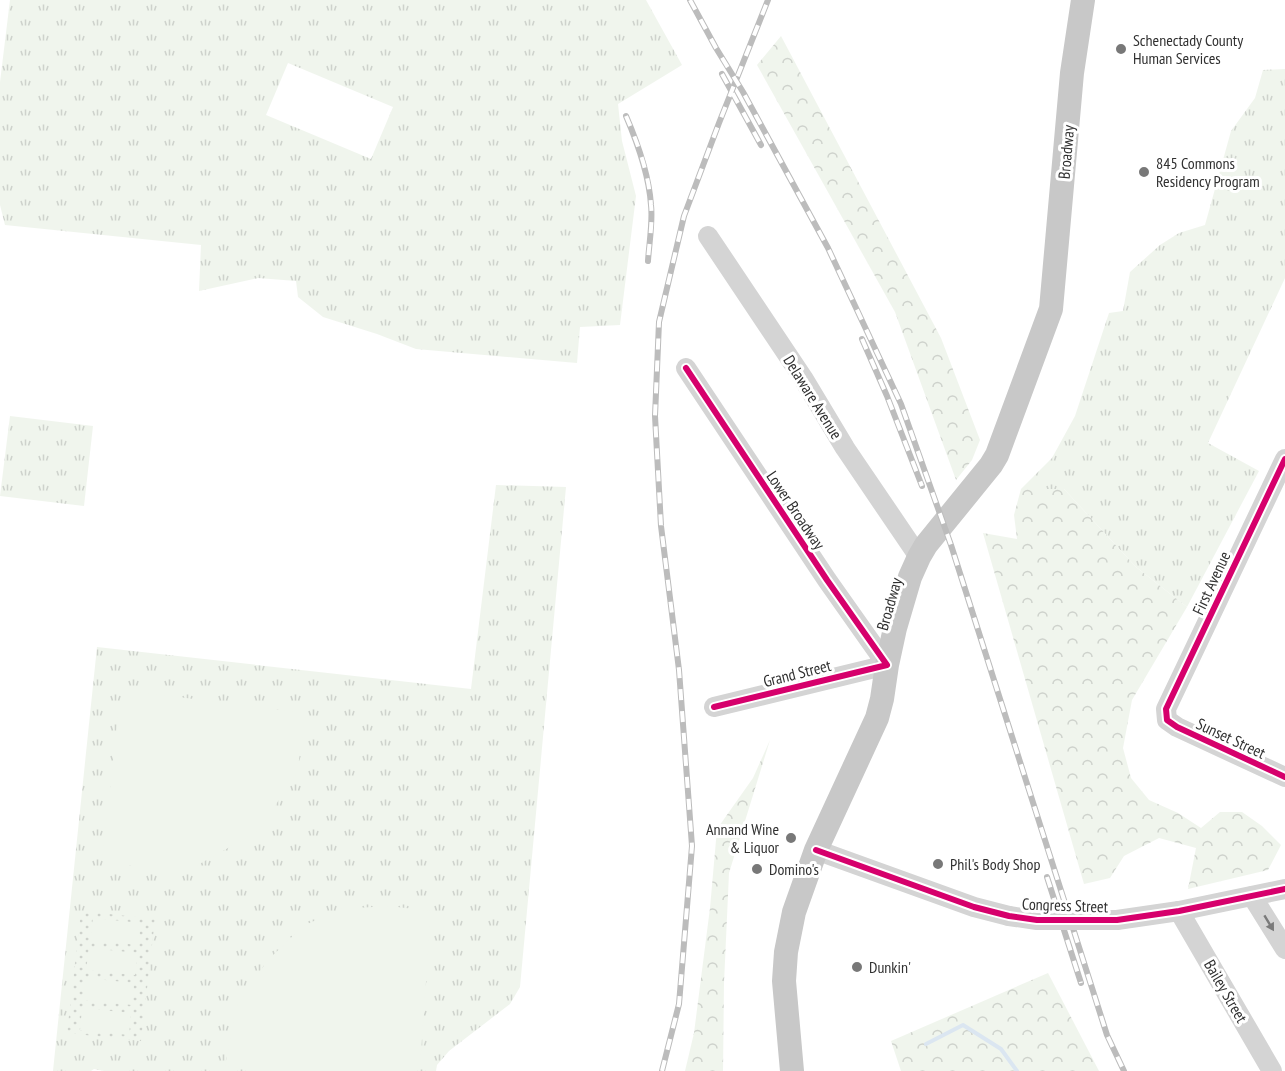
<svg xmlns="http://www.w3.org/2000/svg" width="1285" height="1071" viewBox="0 0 1285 1071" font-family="'PT Sans Narrow',sans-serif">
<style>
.grass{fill:url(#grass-tufts);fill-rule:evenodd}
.forest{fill:url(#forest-crowns)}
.park{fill:url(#park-dots)}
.pitch{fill:#f0f5ed}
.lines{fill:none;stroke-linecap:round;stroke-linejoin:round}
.stream{stroke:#dbe6f1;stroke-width:4}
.minor{stroke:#d4d4d4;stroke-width:20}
.major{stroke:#c8c8c8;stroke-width:24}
.rail-casing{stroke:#bcbcbc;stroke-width:6}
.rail{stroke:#fff;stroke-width:4;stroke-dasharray:11;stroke-linecap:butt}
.minor-bridge{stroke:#d4d4d4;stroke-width:20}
.cycleway-casing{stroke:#fff;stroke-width:10}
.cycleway{stroke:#d6006c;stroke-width:6}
.oneway{fill:#7a7a7a}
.poi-dot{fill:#787878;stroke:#fff;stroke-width:2}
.labels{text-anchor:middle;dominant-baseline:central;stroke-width:6;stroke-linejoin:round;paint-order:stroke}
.poi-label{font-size:16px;fill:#303030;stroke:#fff;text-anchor:start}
.street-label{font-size:16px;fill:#303030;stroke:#fff}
</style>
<defs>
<pattern id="grass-tufts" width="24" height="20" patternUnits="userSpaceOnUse" patternTransform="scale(1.5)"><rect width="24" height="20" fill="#f0f5ed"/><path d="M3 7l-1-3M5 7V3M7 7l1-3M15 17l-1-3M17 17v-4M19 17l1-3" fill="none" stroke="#ced2cc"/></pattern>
<pattern id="forest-crowns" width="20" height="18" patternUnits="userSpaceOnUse" patternTransform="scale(1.5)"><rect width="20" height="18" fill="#f0f5ed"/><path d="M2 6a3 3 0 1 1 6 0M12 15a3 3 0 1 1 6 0" fill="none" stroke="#ced2cc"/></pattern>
<pattern id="park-dots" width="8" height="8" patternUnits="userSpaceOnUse" patternTransform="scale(1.5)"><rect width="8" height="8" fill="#f0f5ed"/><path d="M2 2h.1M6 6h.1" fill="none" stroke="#ced2cc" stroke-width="1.8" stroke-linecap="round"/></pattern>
</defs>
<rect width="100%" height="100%" fill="#fff"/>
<g class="grass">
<path d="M10,0H646L682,65L618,104L622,141L636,196L620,325L580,327L577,363L416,349L377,334L323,317L298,297L296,281L258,278L199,291L201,245L5,225L0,205V82ZM288,63L393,107L371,159L266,115Z"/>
<path d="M1285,69V278L1208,443L1259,471L1187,607L1136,567L1064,489H1021L1052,458L1075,416L1109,313L1123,311L1130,272L1160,245L1179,233L1205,225L1231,131L1255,98L1263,70Z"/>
<path d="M10,416L93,426L84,506L0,496Z"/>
<path d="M496,485L566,487L520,987L510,1004L449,1051L437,1065L436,1071H104L94,1069L91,1071H53L97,647L471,689Z"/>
</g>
<g class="forest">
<path d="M781,36L941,338L980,440L972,460L956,480L895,312L757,65Z"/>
<path d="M1021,489H1064L1136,567L1187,607L1132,700L1123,748L1131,778L1149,800L1178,813L1201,828L1220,812H1242L1262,826L1281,845L1268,870L1188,889L1196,848L1159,838L1124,856L1110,878L1084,884L983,533L1017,539L1014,515Z"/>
<path d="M770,740L729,873L724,983L723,1071H685L694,1033L710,908L717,829L753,778Z"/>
<path d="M1048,973L1099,1071H901L891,1041Z"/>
</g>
<path class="park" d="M81,911L155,919L141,1041L67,1033Z"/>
<g class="pitch">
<path d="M138,692L306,713L297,773L258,831L196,866H132L102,861L119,707Z"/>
<path d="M389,906L431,911L420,1067L415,1071H271L225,1066L236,1007L267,961L303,926L340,909Z"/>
<path d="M93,918L141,923L138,945L90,940Z"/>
<path d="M89,948L138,953L135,975L86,970Z"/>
<path d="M86,978L134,983L132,1005L83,1000Z"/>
<path d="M82,1008L131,1013L129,1035L80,1030Z"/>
</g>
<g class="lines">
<path class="stream" d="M926,1044L963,1025L1001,1049L1017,1071"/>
<g class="minor">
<path d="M708,236L803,378L845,448L919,557"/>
<path d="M686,368L827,580L887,665L714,707"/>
<path d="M1285,459L1166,709L1167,720L1177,727L1285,777"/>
<path d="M816,850L974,907L1009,916"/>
<path d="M1252,896L1285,949"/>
<path d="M1179,911L1272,1071"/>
<path d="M1117,920L1179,911L1285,889"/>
</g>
<path class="major" d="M792,1071L784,981L786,952L794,912L816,850L877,718L882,699L887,665L895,628L910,577L919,557L926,545L991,465L997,455L1051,309L1072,73L1083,0"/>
<defs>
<g id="rail">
<path d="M690,0L716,48L743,92L828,248L901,404L951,545L1107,1035L1124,1071"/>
<path d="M722,74L761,145"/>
<path d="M626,116C638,144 649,174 651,205C653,222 649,244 648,261"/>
<path d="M862,339L887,396L922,486"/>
<path d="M1047,877L1081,983"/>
<path d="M662,1071L679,1004L692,846L679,670L661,526L655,416L659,322L684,216L719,123L768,0"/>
</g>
</defs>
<use href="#rail" class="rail-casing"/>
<use href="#rail" class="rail"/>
<path class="minor-bridge" d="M1009,916L1037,920H1117"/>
<defs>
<g id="cycleway">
<path d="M686,368L827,580L887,665L714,707"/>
<path d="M1285,459L1166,709L1167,720L1177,727L1285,777"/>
<path d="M816,850L974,907L1009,916L1037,920H1117L1179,911L1285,889"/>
</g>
</defs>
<use href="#cycleway" class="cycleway-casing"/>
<use href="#cycleway" class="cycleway"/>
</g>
<defs><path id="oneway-solid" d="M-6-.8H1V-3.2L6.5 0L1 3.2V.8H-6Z" transform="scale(1.5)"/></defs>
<use class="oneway" href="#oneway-solid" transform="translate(1269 923) rotate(59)"/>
<g class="poi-dot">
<circle cx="1121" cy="49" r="6"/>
<circle cx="1144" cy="172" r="6"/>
<circle cx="791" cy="838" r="6"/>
<circle cx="938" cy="864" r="6"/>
<circle cx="757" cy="869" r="6"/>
<circle cx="857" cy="967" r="6"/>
</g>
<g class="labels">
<g class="poi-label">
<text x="1133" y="40">Schenectady County<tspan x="1133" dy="18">Human Services</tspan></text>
<text x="1156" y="163">845 Commons<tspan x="1156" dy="18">Residency Program</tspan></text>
<text x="779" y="829" text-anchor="end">Annand Wine<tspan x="779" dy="18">&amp; Liquor</tspan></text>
<text x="950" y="864">Phil's Body Shop</text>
<text x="769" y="869">Domino's</text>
<text x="869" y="967">Dunkin'</text>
</g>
<g class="street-label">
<text transform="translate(1066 152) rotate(-85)">Broadway</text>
<text transform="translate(813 397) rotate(58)">Delaware Avenue</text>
<text transform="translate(796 510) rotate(56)">Lower Broadway</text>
<text transform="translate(1211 583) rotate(-65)">First Avenue</text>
<text transform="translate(889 604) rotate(-74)">Broadway</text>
<text transform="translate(797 673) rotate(-14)">Grand Street</text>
<text transform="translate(1231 738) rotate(25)">Sunset Street</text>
<text transform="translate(1065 905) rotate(2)">Congress Street</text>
<text transform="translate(1226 991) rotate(60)">Bailey Street</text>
</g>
</g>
</svg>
